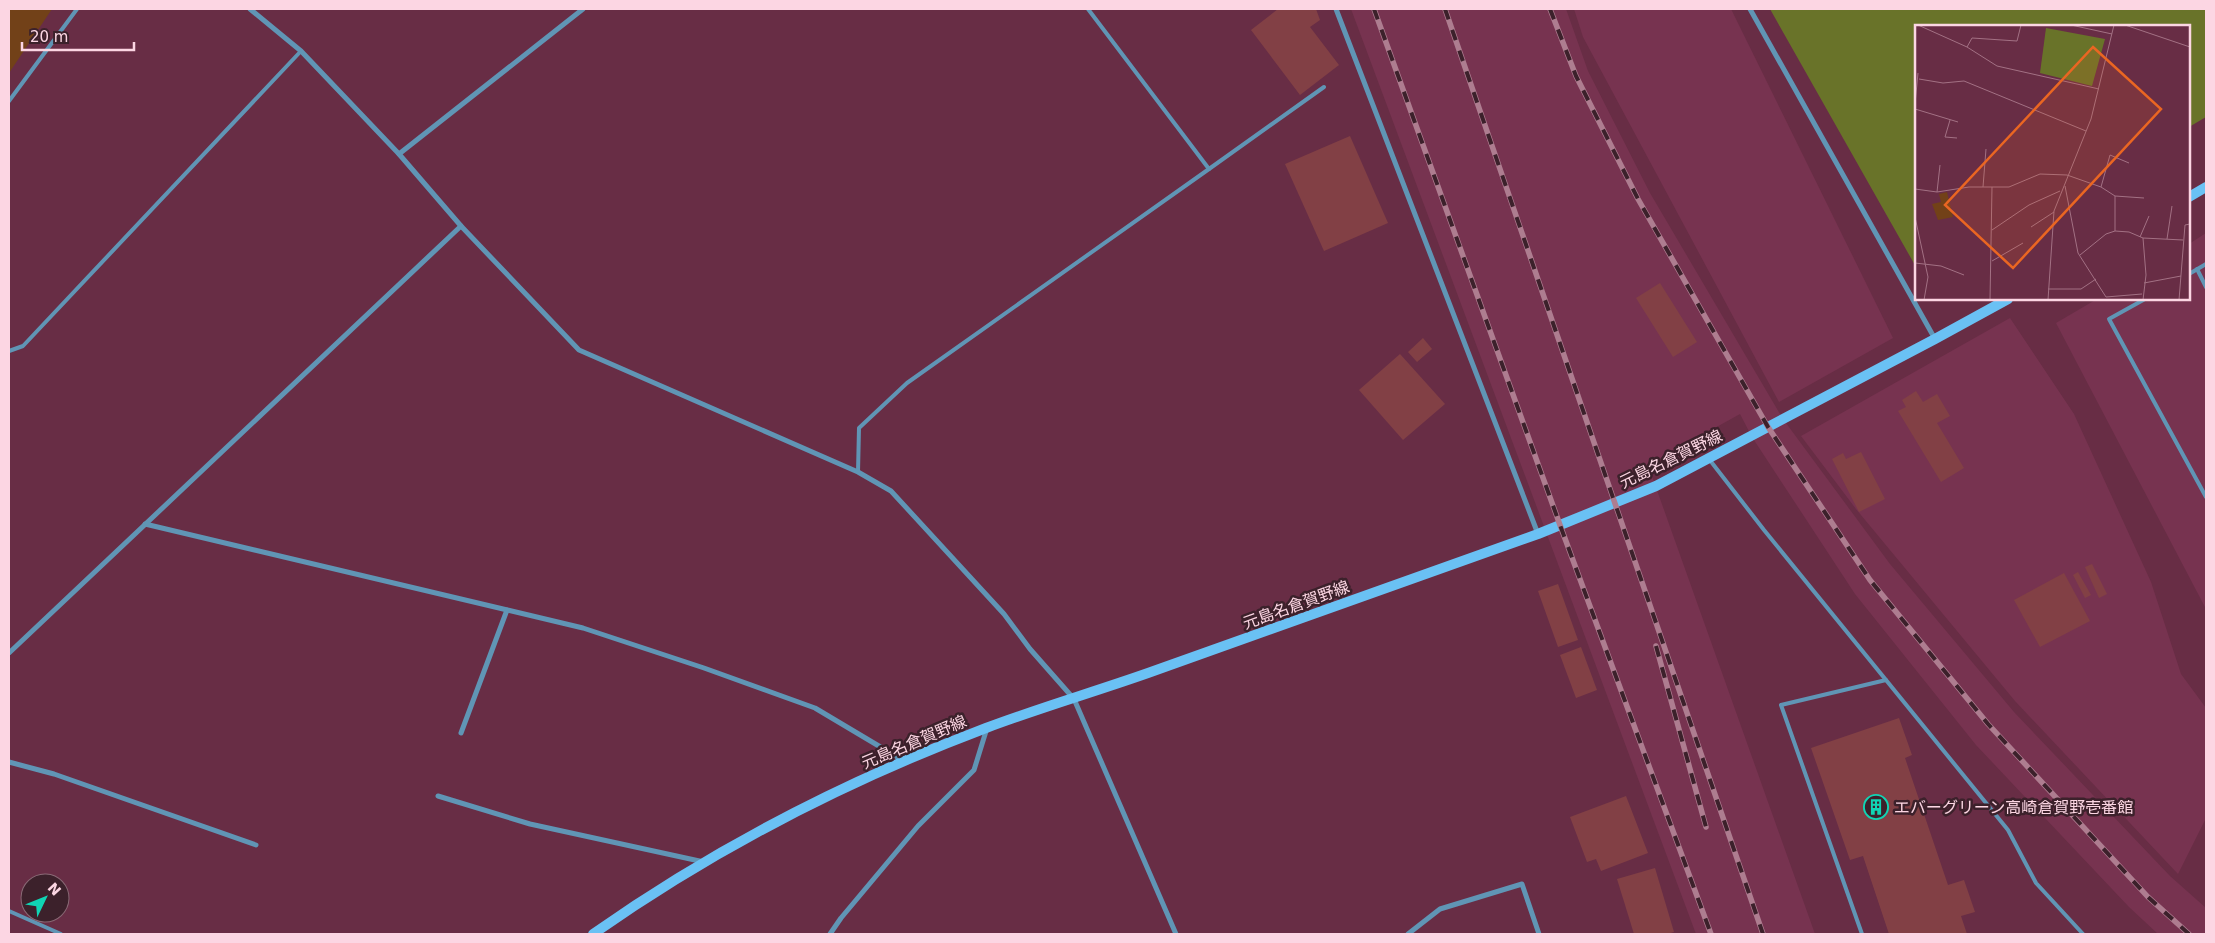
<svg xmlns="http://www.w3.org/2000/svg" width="2215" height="943" viewBox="0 0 2215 943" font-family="'DejaVu Sans','Noto Sans JP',sans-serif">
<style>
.built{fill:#773350}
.green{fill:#724118}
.water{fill:#697329}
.building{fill:#824045}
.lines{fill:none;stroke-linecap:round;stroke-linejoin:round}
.lane{stroke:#6095b5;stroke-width:4}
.street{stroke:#6095b5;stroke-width:5}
.secondary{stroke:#6ac1f4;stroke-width:10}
.rail-casing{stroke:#ae7d90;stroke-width:5.5}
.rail{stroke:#3c212b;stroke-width:4;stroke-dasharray:11;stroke-linecap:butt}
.labels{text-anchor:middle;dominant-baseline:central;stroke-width:5;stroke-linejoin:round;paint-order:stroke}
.street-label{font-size:16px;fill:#fcd6e3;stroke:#3c212b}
.poi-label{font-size:16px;fill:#fcd6e3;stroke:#3c212b;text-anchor:start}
.inset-road{fill:none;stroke:#a37184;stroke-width:1}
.view{fill:#ea6622;fill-opacity:0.15;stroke:#ea6622;stroke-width:2.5}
.inset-edge{fill:none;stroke:#fcd6e3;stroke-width:2.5}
</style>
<rect width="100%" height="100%" fill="#682d45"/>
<g class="built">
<path d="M1351,9H1566L1588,71L1650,193L1783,419L1890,564L2014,712L2170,876L2206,908V934H2158L2129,907L1976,745L1855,594L1752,437L1740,414L1648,465L1815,934H1696Z"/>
<path d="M1574,9H1731L1893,338L1779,402L1583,37Z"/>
<path d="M2206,233V609L2056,323L2097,299H2189V244Z"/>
<path d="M2010,318L2074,414L2151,582L2181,674L2206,708V818L2178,874L2015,701L1856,509L1801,436Z"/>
</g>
<path class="green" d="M9,9H52L9,73Z"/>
<path class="water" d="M1770,9H2206V117L2189,127V26H1916V267Z"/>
<g class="building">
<path d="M1278,9H1316L1320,20L1310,27L1339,65L1300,95L1251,30Z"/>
<path d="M1350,136L1388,223L1324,251L1285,164Z"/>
<path d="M1660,283L1697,342L1673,357L1636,298Z"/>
<path d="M1423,338L1432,349L1417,362L1408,352Z"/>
<path d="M1400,354L1445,404L1403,440L1359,390Z"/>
<path d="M1916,391L1923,402L1937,394L1950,416L1937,423L1964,468L1941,482L1898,411L1906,407L1902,400Z"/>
<path d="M1861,452L1885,499L1859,512L1832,459L1843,453L1846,459Z"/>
<path d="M2092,564L2107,594L2099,598L2085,567Z"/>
<path d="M2078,572L2091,595L2085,598L2073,575Z"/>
<path d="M2064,573L2090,621L2040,647L2014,600Z"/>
<path d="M1558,584L1578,640L1558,647L1538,591Z"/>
<path d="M1581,647L1597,690L1576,698L1560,655Z"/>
<path d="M1899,718L1912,755L1905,758L1948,885L1964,880L1975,912L1961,916L1967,934H1889L1863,856L1850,860L1811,748Z"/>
<path d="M1626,796L1648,853L1601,871L1596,859L1587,862L1570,817Z"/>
<path d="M1655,868L1674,932L1667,934H1634L1617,879Z"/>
</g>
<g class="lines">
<g class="lane">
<path d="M9,101L77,9"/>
<path d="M1209,169L1324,87"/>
<path d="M2197,269L2206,287"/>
<path d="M2189,274L2206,264"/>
<path d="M2145,299L2109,319L2206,497"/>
<path d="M9,351L23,346L301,51"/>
<path d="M1709,459L1764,530L2008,830L2036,883L2083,934"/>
<path d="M858,472L859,428L907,383L1209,169L1088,9"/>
<path d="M9,911L61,934"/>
<path d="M1862,934L1781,705L1886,680"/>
</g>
<g class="street">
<path d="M250,9L301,51L399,154L461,226L579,350L858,472L891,491L1004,614L1030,649L1074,699L1176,934"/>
<path d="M1336,9L1538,534"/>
<path d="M1750,9L1935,339"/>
<path d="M399,154L583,9"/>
<path d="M145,524L583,628L704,668L815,708L904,761"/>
<path d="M9,653L461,226"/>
<path d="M461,733L507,610"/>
<path d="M9,762L54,774L256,845"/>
<path d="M438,796L530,824L704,862"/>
<path d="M830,934L841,918L918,826L974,770L987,728"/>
<path d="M1408,934L1440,909L1522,884L1539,934"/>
</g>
<g class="secondary">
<path d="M2189,197L2206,187"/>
<path d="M593,934C714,849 848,780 986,728C1039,708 1094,692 1148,673C1278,627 1408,581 1538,534L1656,486L1935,339L2008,299"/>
</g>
<defs>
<g id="rail">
<path d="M1374,9L1560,525L1711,934"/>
<path d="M1445,9L1763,934"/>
<path d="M1550,9L1576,76L1638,199L1768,427L1870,580L1988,724L2148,897L2189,934"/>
<path d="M1656,646L1706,827"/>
</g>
</defs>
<use href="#rail" class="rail-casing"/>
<use href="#rail" class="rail"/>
</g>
<defs>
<symbol id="building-ring" viewBox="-11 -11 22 22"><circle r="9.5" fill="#3c212b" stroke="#10d5b4" stroke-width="1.5"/><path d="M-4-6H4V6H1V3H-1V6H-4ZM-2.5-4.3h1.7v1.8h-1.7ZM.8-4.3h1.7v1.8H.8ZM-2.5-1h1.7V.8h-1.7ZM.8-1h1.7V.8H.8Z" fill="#10d5b4"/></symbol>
</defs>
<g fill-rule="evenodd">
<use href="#building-ring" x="1862" y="793" width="28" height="28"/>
</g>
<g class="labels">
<g class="street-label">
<text transform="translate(1671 459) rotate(-26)">元島名倉賀野線</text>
<text transform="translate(1296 605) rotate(-20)">元島名倉賀野線</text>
<text transform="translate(914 742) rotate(-23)">元島名倉賀野線</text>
</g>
<g class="poi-label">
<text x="1894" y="807">エバーグリーン高崎倉賀野壱番館</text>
</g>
</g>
<g transform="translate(1915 25)">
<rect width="275" height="275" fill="#682d45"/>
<path d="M32,167L38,192L23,195L17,179L26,177L24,169Z" fill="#724118"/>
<path d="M131,3L190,14L177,61L125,48Z" fill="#697329"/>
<path class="inset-road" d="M3,0L52,22L82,41L184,64M156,0L197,9M210,0L275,22M52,22L57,13L102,16L106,0M4,54L28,58L49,56L171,106M0,79L3,48M0,84L43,97M35,95L30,112L42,113M150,161L163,228L191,272L227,269M68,162L71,124M186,162L195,130L214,138M0,164L22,167L54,162H94L125,149L152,150L186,162L200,171V206L214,207L228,213L268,215M22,167L25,140M200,171L229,173M0,192L13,252L9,275M116,202L139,187M77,205L114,180L145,166M225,212L234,191M252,214L257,181M165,230L191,209L200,206M77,236L108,218M0,238L26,241L49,250M229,258L266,251M133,264H166L181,254M75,275L77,162M133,275L139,186L176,94L199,0M228,275L231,250L228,213M264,275L270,200L275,199"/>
<path class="view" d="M178,22L246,84L98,243L30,180Z"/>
<rect width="275" height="275" class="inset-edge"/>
</g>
<rect width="2215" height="943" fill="none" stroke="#fcd6e3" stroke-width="20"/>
<g transform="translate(45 898) rotate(47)"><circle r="24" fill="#3c212b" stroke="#896975"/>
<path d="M0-4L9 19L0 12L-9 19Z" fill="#10d5b4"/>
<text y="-8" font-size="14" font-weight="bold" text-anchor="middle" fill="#fcd6e3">N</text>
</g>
<path d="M22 42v8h112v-8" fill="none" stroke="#fcd6e3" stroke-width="2.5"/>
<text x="30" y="42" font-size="15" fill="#fcd6e3" stroke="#3c212b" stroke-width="4" paint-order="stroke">20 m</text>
</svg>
